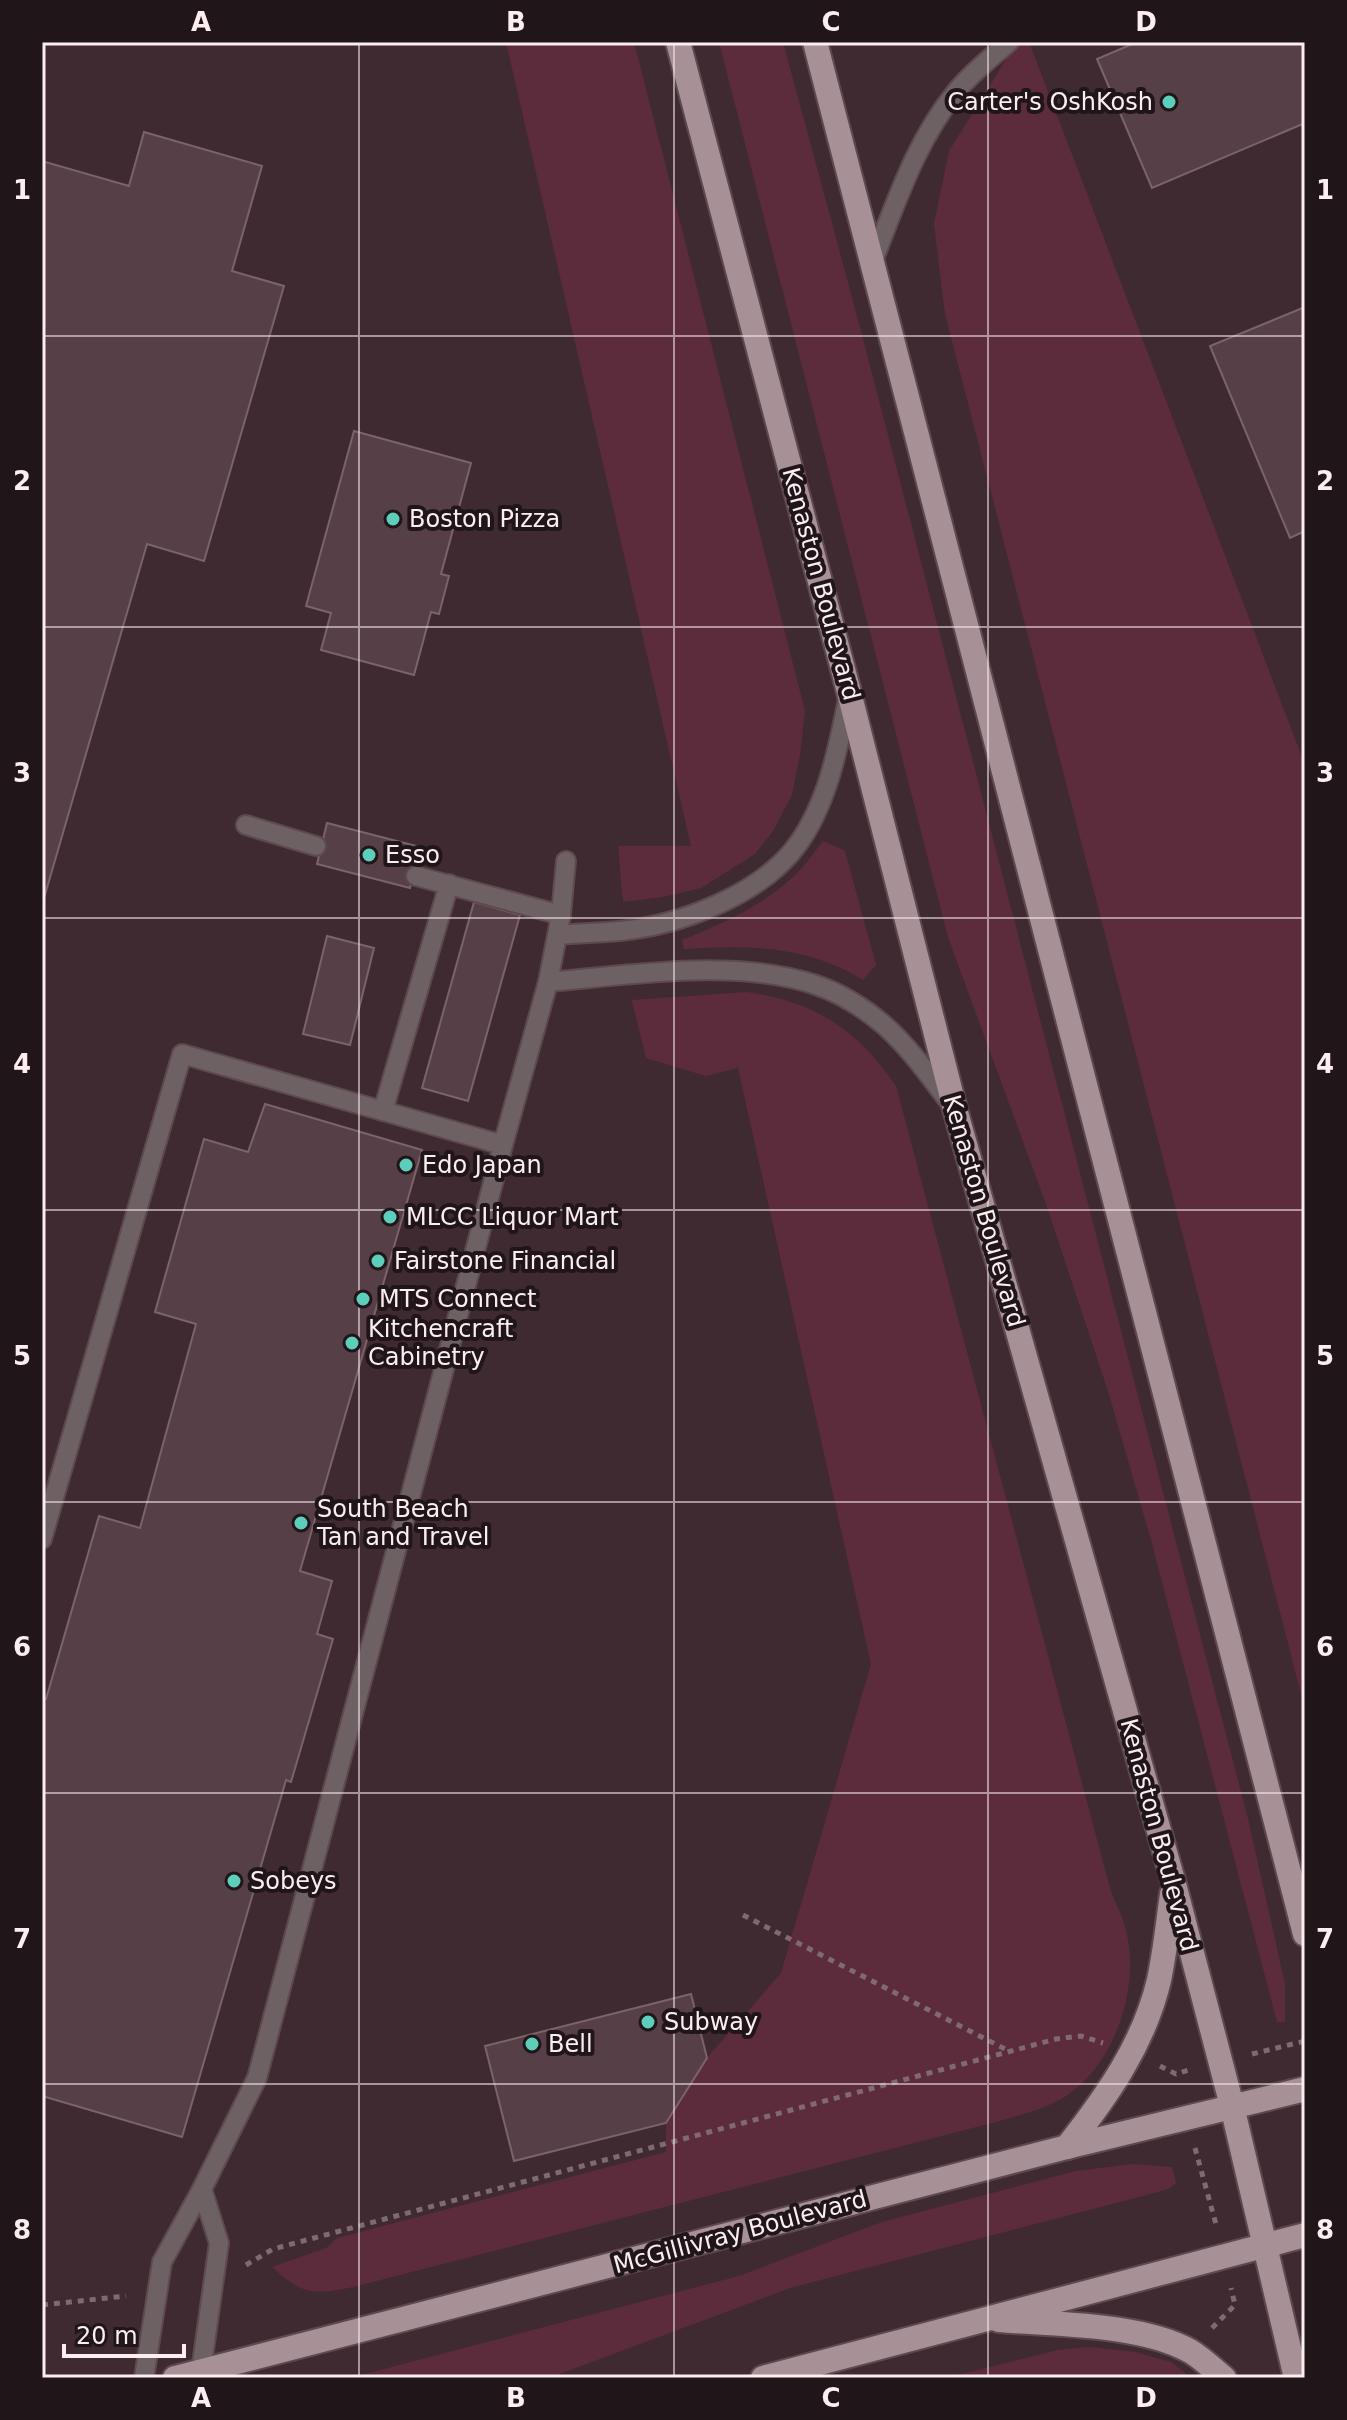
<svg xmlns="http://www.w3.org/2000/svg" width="1347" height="2420" viewBox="0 0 1347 2420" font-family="'DejaVu Sans',sans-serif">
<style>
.green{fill:#5c2c3c}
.building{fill:#563f46;stroke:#7c636a;stroke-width:2}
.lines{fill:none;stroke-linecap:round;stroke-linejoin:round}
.lane-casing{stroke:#5e4950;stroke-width:22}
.primary-casing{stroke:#5e4950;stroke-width:28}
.path{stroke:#7e6a70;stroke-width:5;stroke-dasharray:6 6;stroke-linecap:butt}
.lane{stroke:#6d6164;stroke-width:18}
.primary{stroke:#a79096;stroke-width:24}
.grid{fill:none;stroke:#fcedf0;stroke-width:2;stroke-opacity:0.55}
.poi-dot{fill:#5cceba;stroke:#201619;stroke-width:3}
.labels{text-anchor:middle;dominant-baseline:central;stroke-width:8;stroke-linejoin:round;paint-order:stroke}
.poi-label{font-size:24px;fill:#fcedf0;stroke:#201619;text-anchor:start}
.street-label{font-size:24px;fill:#fcedf0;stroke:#201619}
.neatline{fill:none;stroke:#fcedf0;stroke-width:3}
.grid-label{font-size:26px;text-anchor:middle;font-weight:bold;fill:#fcedf0}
</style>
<rect width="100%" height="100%" fill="#402a31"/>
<g class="green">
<path d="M506,42H634L805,711L800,755L792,795L773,831L755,854L701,888L663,897L623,902L618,846H691Z"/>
<path d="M719,42H783L857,316L1248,1819L1285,1984V2022H1277L1151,1540L1108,1391L1046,1204L948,937Z"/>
<path d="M1017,42H1029L1305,765V1709L945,314L934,224L949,151Z"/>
<path d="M823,841L845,851L876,965L863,980C808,945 746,945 684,949L682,940C723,923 763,906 795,875C806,865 814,852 823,841Z"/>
<path d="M747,992C815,1002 857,1029 896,1086L1111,1892C1116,1904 1122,1915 1125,1927C1142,1985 1115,2066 1063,2098C1041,2111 1015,2116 992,2123L353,2287C312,2295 303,2295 272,2267L326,2248L337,2238L666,2152V2123L707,2058L781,1973L871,1664L738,1068L706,1076L646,1058L632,1000Z"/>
<path d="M1133,2164L1172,2167L1176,2183L1168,2189L1158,2192L790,2288L549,2378H350L739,2276L882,2222L1076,2171Z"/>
<path d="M1089,2347L1135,2352L1171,2362L1192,2378H946L1058,2350Z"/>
</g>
<g class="building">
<path d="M1137,42H1305V123L1152,188L1097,59Z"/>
<path d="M144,132L262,166L232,271L284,286L204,561L147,544L42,905V161L129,186Z"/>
<path d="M1305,307V531L1290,538L1210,346Z"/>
<path d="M354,431L471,463L441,574L449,576L439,614L431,612L414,675L321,650L331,613L306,606Z"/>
<path d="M327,823L420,847L410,888L317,864Z"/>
<path d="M474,902L520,915L468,1101L422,1088Z"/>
<path d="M327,936L374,948L350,1045L303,1034Z"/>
<path d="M265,1104L422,1150L300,1571L332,1581L317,1634L333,1639L291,1782L286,1780L182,2137L42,2096V1698L46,1699L99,1516L140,1528L196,1324L155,1312L204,1139L248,1152Z"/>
<path d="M691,1994L707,2058L666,2123L514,2161L485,2046Z"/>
</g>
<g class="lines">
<defs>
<g id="lane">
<path d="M872,263C896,204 915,142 956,92C971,73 991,58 1009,42"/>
<path d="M246,825L316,846"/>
<path d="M416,876L561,915"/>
<path d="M558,935C579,933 599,933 620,931C680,925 761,895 798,844C828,802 838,748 848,699"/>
<path d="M548,982C630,975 737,958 816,985C840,993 865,1009 884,1025C910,1048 930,1077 951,1104"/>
<path d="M383,1111L449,884"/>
<path d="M42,1539L182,1054L503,1145"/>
<path d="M144,2378L162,2262L202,2189L257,2078L503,1145L548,982L561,915L566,861"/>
<path d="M200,2378L219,2243L202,2189"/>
</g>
<g id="primary">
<path d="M678,42L849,692L955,1109L1174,1884L1232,2106L1296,2378"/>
<path d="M815,42L1305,1934"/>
<path d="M1067,2147C1107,2096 1144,2044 1159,1980C1165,1952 1168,1922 1172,1894"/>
<path d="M999,2320C1056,2325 1139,2323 1190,2351C1202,2358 1213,2369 1224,2378"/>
<path d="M175,2378L1067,2147L1305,2089"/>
<path d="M763,2378L1305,2235"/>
</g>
</defs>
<use href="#lane" class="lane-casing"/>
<use href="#primary" class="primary-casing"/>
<g class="path">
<path d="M743,1915L1009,2051"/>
<path d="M1252,2054L1305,2041"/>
<path d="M1160,2066L1176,2074L1192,2069"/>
<path d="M1195,2148L1217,2228"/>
<path d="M246,2265L273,2249L1056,2039L1081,2036L1103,2043"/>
<path d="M42,2305L126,2296"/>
<path d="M1212,2328L1235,2305L1231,2288"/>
</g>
<use href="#lane" class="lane"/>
<use href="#primary" class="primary"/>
</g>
<path class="grid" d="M359,42V2378M674,42V2378M988,42V2378M42,336H1305M42,627H1305M42,918H1305M42,1210H1305M42,1502H1305M42,1793H1305M42,2084H1305"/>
<g class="poi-dot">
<circle cx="1169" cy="102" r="8"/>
<circle cx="393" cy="519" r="8"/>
<circle cx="369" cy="855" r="8"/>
<circle cx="406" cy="1165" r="8"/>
<circle cx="390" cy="1217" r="8"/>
<circle cx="378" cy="1261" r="8"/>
<circle cx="363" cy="1299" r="8"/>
<circle cx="352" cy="1343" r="8"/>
<circle cx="301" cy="1523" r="8"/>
<circle cx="234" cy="1881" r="8"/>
<circle cx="648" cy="2022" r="8"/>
<circle cx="532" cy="2044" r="8"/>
</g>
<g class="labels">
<g class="poi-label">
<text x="1153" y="102" text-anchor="end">Carter's OshKosh</text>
<text x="409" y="519">Boston Pizza</text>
<text x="385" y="855">Esso</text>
<text x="422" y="1165">Edo Japan</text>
<text x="406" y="1217">MLCC Liquor Mart</text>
<text x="394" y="1261">Fairstone Financial</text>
<text x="379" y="1299">MTS Connect</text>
<text x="368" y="1329">Kitchencraft<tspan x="368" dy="28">Cabinetry</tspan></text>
<text x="317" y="1509">South Beach<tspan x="317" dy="28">Tan and Travel</tspan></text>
<text x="250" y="1881">Sobeys</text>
<text x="664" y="2022">Subway</text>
<text x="548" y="2044">Bell</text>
</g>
<g class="street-label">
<text transform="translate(821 584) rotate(75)">Kenaston Boulevard</text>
<text transform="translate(984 1211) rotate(74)">Kenaston Boulevard</text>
<text transform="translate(1159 1835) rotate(75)">Kenaston Boulevard</text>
<text transform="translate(740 2232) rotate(-15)">McGillivray Boulevard</text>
</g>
</g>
<rect width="1347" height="2420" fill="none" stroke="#201619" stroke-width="88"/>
<path d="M64 2344v12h120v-12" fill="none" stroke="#fcedf0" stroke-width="4"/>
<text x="76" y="2344" font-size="24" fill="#fcedf0" stroke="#201619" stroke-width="6" paint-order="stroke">20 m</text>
<rect x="44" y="44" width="1259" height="2332" class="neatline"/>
<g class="grid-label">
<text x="201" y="31">A</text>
<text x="516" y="31">B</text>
<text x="831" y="31">C</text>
<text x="1146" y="31">D</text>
<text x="22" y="199">1</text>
<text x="1325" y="199">1</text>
<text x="22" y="490">2</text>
<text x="1325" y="490">2</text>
<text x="22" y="782">3</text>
<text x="1325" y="782">3</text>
<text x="22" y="1073">4</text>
<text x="1325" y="1073">4</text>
<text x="22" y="1365">5</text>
<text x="1325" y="1365">5</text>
<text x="22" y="1656">6</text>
<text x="1325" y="1656">6</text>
<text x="22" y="1948">7</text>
<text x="1325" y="1948">7</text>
<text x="22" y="2239">8</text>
<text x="1325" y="2239">8</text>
<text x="201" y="2407">A</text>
<text x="516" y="2407">B</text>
<text x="831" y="2407">C</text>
<text x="1146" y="2407">D</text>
</g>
</svg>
